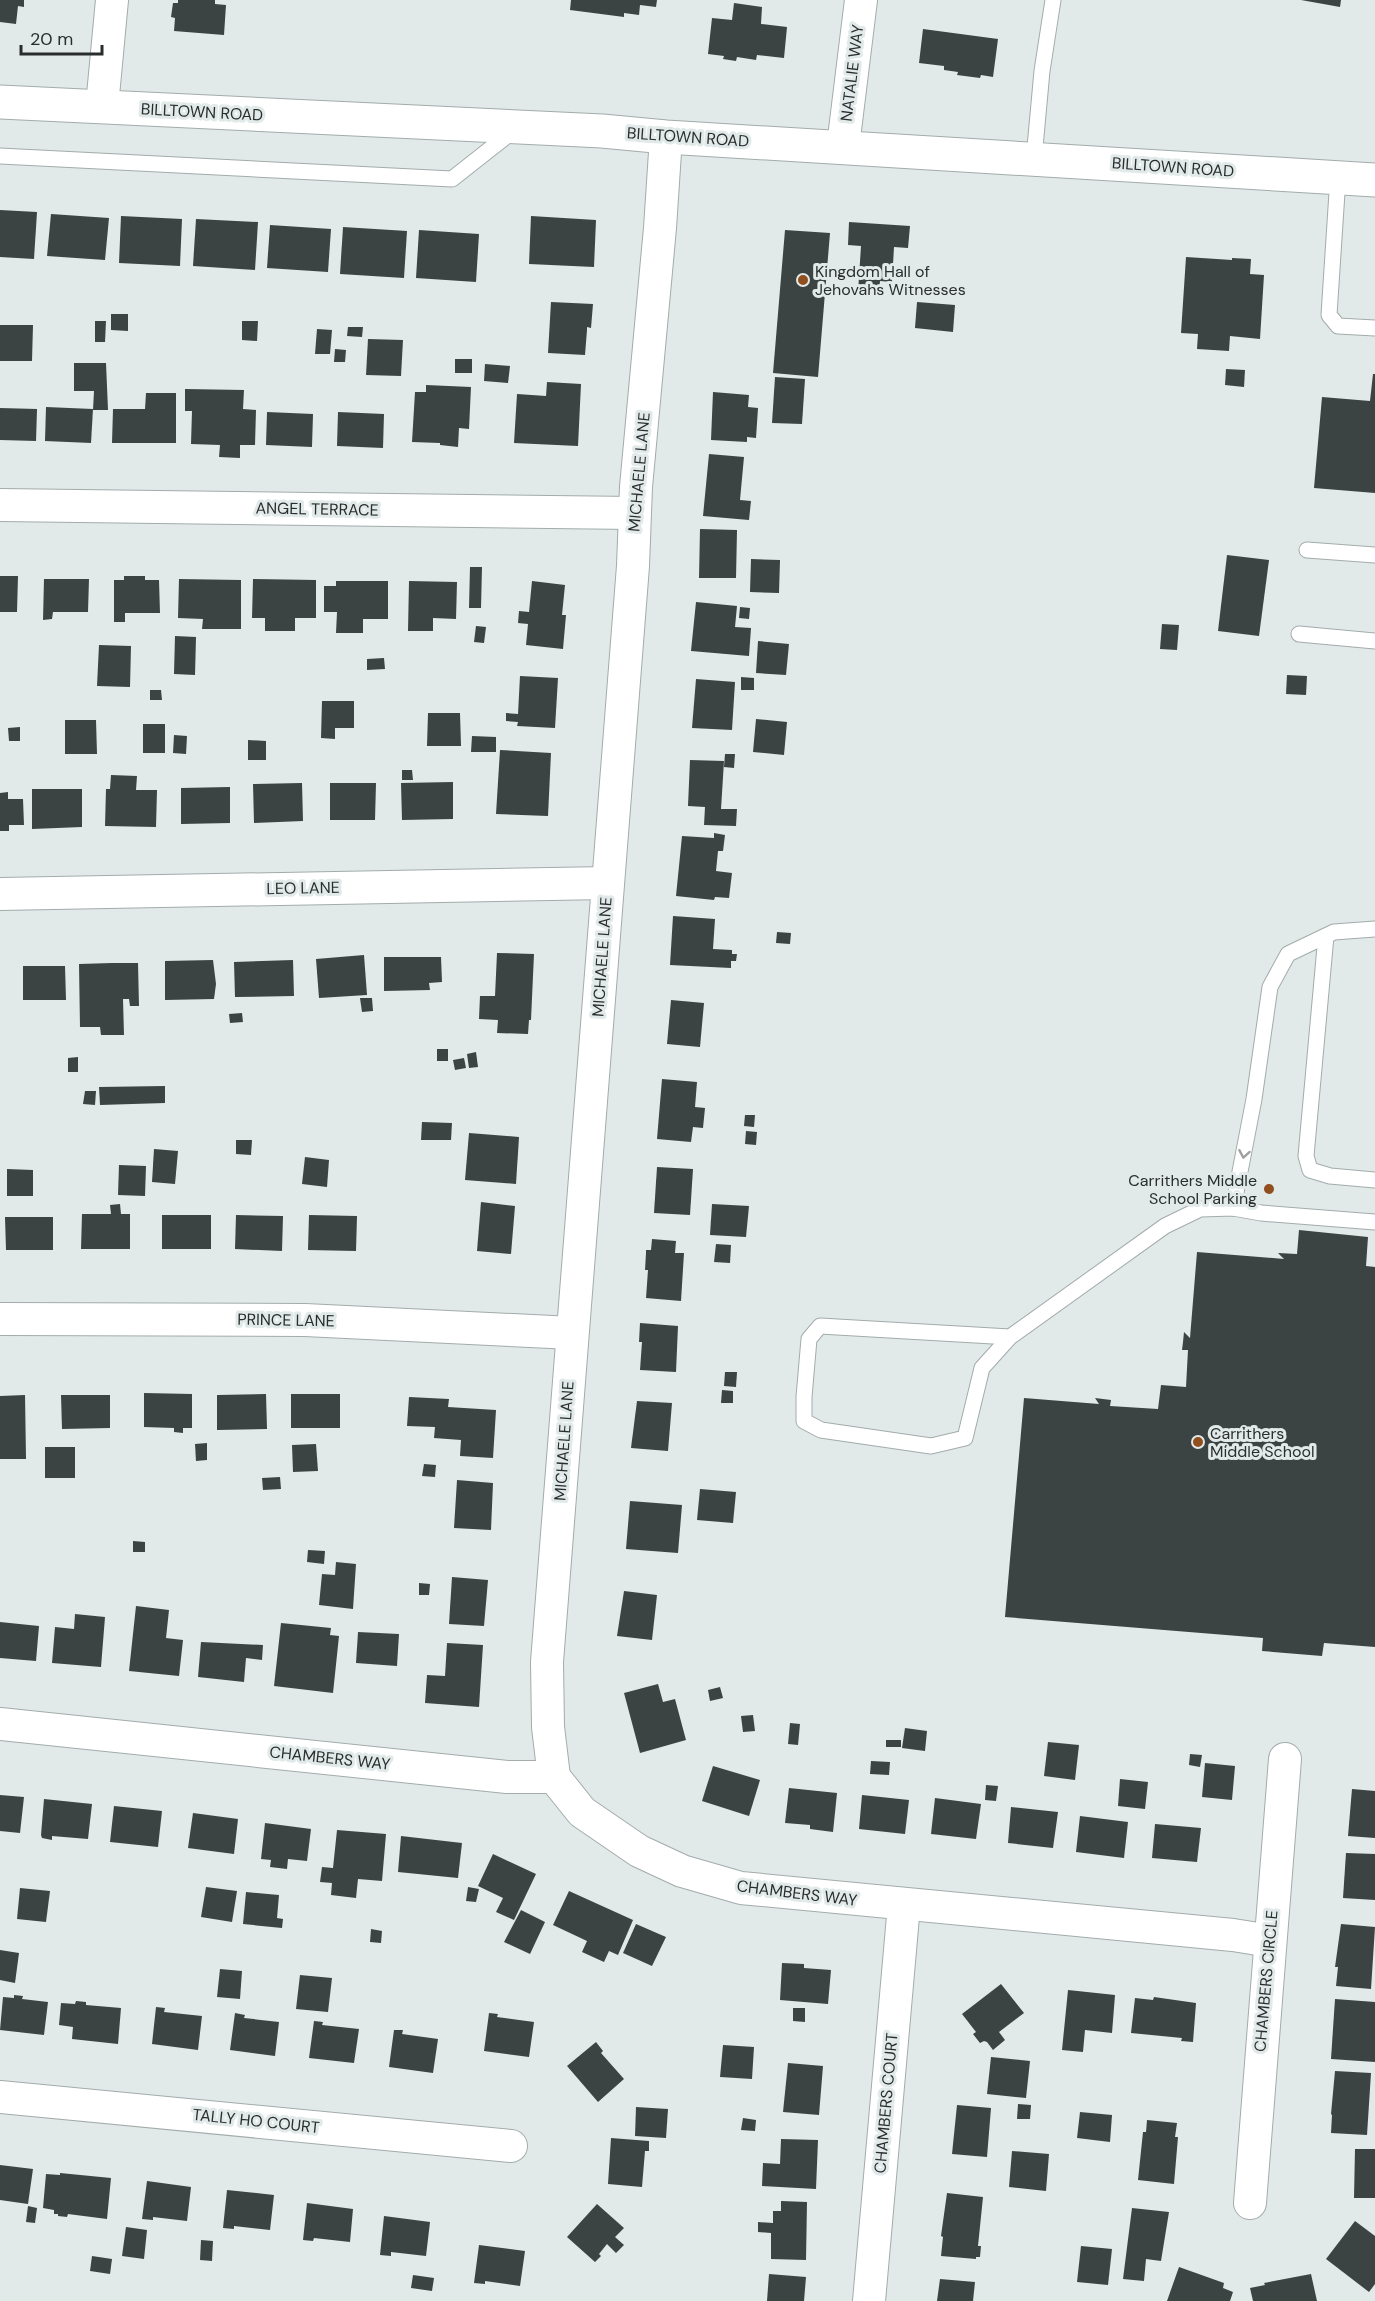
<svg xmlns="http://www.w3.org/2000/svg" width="1375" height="2301" viewBox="0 0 1375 2301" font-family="'DM Sans',sans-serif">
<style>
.building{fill:#3c4343}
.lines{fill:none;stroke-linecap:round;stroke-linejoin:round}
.lane-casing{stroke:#a3abab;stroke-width:17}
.street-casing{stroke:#a3abab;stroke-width:34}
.secondary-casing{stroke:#a3abab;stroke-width:35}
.lane{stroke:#fff;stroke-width:15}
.street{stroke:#fff;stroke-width:32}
.secondary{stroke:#fff;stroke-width:33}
.oneway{stroke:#9fa0a0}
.poi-dot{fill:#914e1f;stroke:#e1e9e9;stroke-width:2}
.labels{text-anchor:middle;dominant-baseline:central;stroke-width:6;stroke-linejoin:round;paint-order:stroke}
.street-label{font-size:16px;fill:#2a2d2d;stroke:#e1e9e9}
.poi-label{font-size:16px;fill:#2a2d2d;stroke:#e1e9e9;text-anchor:start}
</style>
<rect width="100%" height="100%" fill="#e1e9e9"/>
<g class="building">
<path d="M0,0H24V7L18,6L16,24L0,22Z"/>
<path d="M178,0H215V4L226,5L224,35L174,31L175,18L171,17L173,3H178Z"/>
<path d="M571,0H657L656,7L640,5L639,15L624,13V17L570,10Z"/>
<path d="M1301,0H1341L1340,7Z"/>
<path d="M734,3L762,7L761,24L787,27L784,58L757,55L756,60L737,57L736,61L723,59L724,56L708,54L712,18L732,20Z"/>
<path d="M923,29L998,39L993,77L981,75L980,78L957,75L958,72L944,70V66L919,63Z"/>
<path d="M0,210L37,212L34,259L0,257Z"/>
<path d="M51,214L109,218L105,260L47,256Z"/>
<path d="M121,216L182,219L180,266L119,263Z"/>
<path d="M531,216L596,220L594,267L529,264Z"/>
<path d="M196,219L258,222L255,270L193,266Z"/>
<path d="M849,222L910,226L908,248L894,247L892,282L880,281L879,293L858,292L861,246L848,245Z"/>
<path d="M270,225L331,229L328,272L267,268Z"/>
<path d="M343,227L407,231L404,278L340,274Z"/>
<path d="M419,230L479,234L476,282L416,278Z"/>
<path d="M785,230L830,233L818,377L773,373Z"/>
<path d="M1186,257L1232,260V258L1251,259L1250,274L1264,275L1260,339L1230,336L1229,351L1197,349L1198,334L1181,333Z"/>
<path d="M551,302L593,304L591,328L587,327V330L585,355L548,353Z"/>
<path d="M917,302L955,305L953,332L915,328Z"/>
<path d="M111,314H128V331L111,330Z"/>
<path d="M95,321H106L105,342H95Z"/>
<path d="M242,321H258L257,341L242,340Z"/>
<path d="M0,325H33L32,361H0Z"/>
<path d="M348,327H363L362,337L347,336Z"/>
<path d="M317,329L332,330L330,354H315Z"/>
<path d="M368,339L403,340L401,376L366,375Z"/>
<path d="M335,349L346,350L345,362H334Z"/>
<rect x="455" y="359" width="17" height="14"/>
<path d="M74,363H106L108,410H93L94,391H74Z"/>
<path d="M485,364L510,366L508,383L484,381Z"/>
<path d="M1226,369L1245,370L1244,387L1225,385Z"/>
<path d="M1373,374H1375V493L1314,488L1322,397L1370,401Z"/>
<path d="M775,377L805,379L802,424L772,423Z"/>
<path d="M547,382L581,384L578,446L514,443L517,394L546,396Z"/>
<path d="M426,385L471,387L469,429L459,428L458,447L440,445V443L412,442L415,392H426Z"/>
<path d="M185,389L244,390L243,409L256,410L255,445H240V458L219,457L220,445L191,444L192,411H185Z"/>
<path d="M713,392L749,395L748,407L758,408L756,438L747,437V442L711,440Z"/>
<path d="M146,393H176V443H112L113,409H145Z"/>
<path d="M46,407L93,409L91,443L45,441Z"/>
<path d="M0,408L37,409L36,441L0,440Z"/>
<path d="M267,412L313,414L312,447L266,445Z"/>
<path d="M338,412L384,414L383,448L337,446Z"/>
<path d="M709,454L744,457L740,500L751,501L749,520L703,516Z"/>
<path d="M700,529L737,530L736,578H699Z"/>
<path d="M1227,555L1269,560L1259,636L1218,631Z"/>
<path d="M751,559L780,560L779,593L750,592Z"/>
<path d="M470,567H482L481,608H469Z"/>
<path d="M0,576H18L17,612H0Z"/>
<path d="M124,576H145V580H159L160,613H125V622H114V580H124Z"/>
<path d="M44,579H89L88,612H53L52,619L43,620Z"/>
<path d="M179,579L241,580V629H202L203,619L178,618Z"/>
<path d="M253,579L316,580V618H295V631H265V618H252Z"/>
<path d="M336,581H388V619H363V633H336L337,612H324V586H336Z"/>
<path d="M409,581L457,582L456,619L433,618V631H408Z"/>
<path d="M532,581L565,585L562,615H566L563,649L526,645L528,624L518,623L519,611L529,612Z"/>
<path d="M696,602L737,606L735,627L751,628L749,656L691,651Z"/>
<path d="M740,607L750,608L749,619L739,618Z"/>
<path d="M1162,624L1179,625L1177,650L1160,649Z"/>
<path d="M476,626L486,627L484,643L474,642Z"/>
<path d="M175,636L196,637L195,675L174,674Z"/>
<path d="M758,641L789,644L786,675L756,673Z"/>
<path d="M99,645L131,646L130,687L97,686Z"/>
<path d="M384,658L385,669L367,670V659Z"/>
<path d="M1287,675L1307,676L1306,695L1286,694Z"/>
<path d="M520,676L558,678L555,728L517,726L518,722L506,721V713L518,714Z"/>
<path d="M741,677L754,678V690H741Z"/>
<path d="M696,679L735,682L732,730L692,728Z"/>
<path d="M150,690H161L162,700H150Z"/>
<path d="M322,701H354V728H335V739L321,738Z"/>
<path d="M428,713H460L461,746H427Z"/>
<path d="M756,719L787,722L784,755L753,752Z"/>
<path d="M65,720H96L97,754H65Z"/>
<rect x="143" y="724" width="22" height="29"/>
<path d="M20,727V741H9L8,728Z"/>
<path d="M174,735L187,736L186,754L173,753Z"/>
<path d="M472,736L496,737V752H471Z"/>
<path d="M248,740L266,741V760H248Z"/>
<path d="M500,750L551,753L548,816L496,814Z"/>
<path d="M725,754H735L734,768L724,767Z"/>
<path d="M690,760L724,761L721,809H737L736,826L704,825L705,807L688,806Z"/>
<path d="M402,770H412L413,780H402Z"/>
<path d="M111,775L137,776L136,790H157L156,827L105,826L106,789H110Z"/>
<path d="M453,782V819L402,820L401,783Z"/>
<path d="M302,783L303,821L254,823L253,784Z"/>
<path d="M330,783H376L375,820H330Z"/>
<path d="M230,787V823L181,824V788Z"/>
<path d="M32,789H82V827L32,829Z"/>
<path d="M8,792V799H23L24,825H9V831H0V793Z"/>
<path d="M714,833L725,835L723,851H718L716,871L732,873L729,898L715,897L714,900L676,896L682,836L714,838Z"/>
<path d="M673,916L715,919L713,949L732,950V954H737L736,961H731V968L670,965Z"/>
<path d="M777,932L791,933L790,944L776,943Z"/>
<path d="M497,953L534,954L531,1020H529L528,1034L497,1033L498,1020L479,1019L480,996H495Z"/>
<path d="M364,955L367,995L319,998L316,959Z"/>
<path d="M384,957H441L442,982L429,983L430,990L384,991Z"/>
<path d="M213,960L216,984L214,999L165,1000V961Z"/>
<path d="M293,960L294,996L235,997L234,962Z"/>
<path d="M112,963H138L139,1006H130L129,999H123L124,1035H101L100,1027H80L79,964Z"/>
<path d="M23,966H65L66,1000H23Z"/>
<path d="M360,998H372L373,1011L362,1012Z"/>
<path d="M671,1000L704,1003L700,1047L667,1044Z"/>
<path d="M242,1013L243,1022L230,1023L229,1014Z"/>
<rect x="437" y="1049" width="11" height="12"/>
<path d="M476,1052L478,1067L469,1068L467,1054Z"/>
<path d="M78,1057V1072H68V1058Z"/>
<path d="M464,1058L466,1068L455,1070L453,1060Z"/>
<path d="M662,1079L697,1082L695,1107L705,1108L703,1128L693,1127L691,1142L657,1139Z"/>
<path d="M165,1086V1103L100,1105L99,1087Z"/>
<path d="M85,1091H96L95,1105L83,1104Z"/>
<path d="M745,1115H755L754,1127L744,1126Z"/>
<path d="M422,1122L452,1123L451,1140H421Z"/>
<path d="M746,1131L757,1132L756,1145L745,1144Z"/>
<path d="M469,1133L519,1137L516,1184L465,1180Z"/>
<path d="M236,1140H252L251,1155L236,1154Z"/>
<path d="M154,1149L178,1151L175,1184L152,1182Z"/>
<path d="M305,1157L329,1160L327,1187L302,1184Z"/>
<path d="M119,1165L146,1166L145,1196L118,1195Z"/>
<path d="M657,1167L693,1169L690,1215L654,1213Z"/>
<path d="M7,1169L33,1170V1196H7Z"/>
<path d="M481,1202L515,1206L511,1254L477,1251Z"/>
<path d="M120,1204L121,1214H130V1249H81L82,1214H111L110,1205Z"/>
<path d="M712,1204L749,1206L746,1237L710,1235Z"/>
<rect x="162" y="1215" width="49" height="34"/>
<path d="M236,1215L283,1216L282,1251L235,1249Z"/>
<path d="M309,1215L357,1216L356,1251L308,1250Z"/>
<path d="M5,1217H53V1250H6Z"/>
<path d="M1299,1230L1368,1237L1366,1266L1375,1267V1647L1324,1643L1322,1656L1262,1651L1263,1638L1005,1617L1024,1398L1099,1404L1095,1398L1111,1400L1110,1406L1158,1409L1161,1385L1186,1387L1188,1350H1182L1183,1342L1184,1332L1190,1338L1197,1252L1284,1259L1278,1253L1297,1254Z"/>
<path d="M652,1239L676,1241L675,1253H684L681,1301L646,1298L648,1270H645L646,1253V1250H651Z"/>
<path d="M716,1244L731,1245L730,1263L714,1262Z"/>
<path d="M640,1323L678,1326L676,1372L640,1370L642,1342H639Z"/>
<path d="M725,1372H737L736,1387L724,1386Z"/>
<path d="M722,1390L733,1391V1403H721Z"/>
<path d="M144,1393L192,1394V1428H183V1433L174,1432V1428L144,1427Z"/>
<path d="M266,1394L267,1429L217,1430V1395Z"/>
<rect x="291" y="1394" width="49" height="34"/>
<path d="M25,1395L26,1459H0V1396Z"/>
<path d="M61,1395H110V1428L62,1429Z"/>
<path d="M409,1397L449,1399L448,1407L496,1410L493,1458L460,1456L461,1440L434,1438L435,1427L407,1426Z"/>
<path d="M637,1401L672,1403L668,1451L631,1448Z"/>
<path d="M207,1443V1460L196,1461L195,1444Z"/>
<path d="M316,1444L318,1471L293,1472L292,1445Z"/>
<rect x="45" y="1447" width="30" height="31"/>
<path d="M424,1464L436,1465L435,1477L422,1476Z"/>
<path d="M280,1477L281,1489L263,1490L262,1478Z"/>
<path d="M457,1480L493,1483L491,1530L454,1528Z"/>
<path d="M700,1489L736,1492L733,1523L697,1520Z"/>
<path d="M630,1501L682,1505L678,1553L626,1549Z"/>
<path d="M133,1541L145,1542V1552H133Z"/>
<path d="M308,1550L325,1551L324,1564L307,1562Z"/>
<path d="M336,1562L356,1564L353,1609L319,1605L322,1574L335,1575Z"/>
<path d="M452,1577L488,1580L484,1626L449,1624Z"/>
<path d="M419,1583L430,1584L429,1595H419Z"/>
<path d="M624,1591L657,1595L652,1640L617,1636Z"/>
<path d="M136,1606L169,1610L166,1638L183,1640L179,1676L129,1671Z"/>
<path d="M75,1614L105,1617L101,1667L52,1663L55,1627L74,1629Z"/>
<path d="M0,1622L39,1626L36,1661L0,1658Z"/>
<path d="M281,1623L331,1628L330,1635L339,1636L333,1693L274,1686Z"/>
<path d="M358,1632L399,1634L397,1666L356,1663Z"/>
<path d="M201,1642L263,1645L262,1660L246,1658L244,1682L198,1677Z"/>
<path d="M447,1643L483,1645L479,1707L425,1703L427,1675L445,1676Z"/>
<path d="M658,1684L663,1702L675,1699L686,1740L640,1753L624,1693Z"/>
<path d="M720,1687L723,1698L710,1701L708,1690Z"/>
<path d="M753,1715L755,1731L743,1732L741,1716Z"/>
<path d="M790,1723L800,1724L798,1745L788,1744Z"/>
<path d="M905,1728L927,1731L925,1751L902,1748Z"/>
<rect x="886" y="1740" width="15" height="7"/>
<path d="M1048,1742L1079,1745L1075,1780L1044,1776Z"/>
<path d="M1190,1754L1202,1755L1200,1767L1189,1765Z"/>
<path d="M871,1761L890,1762L889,1775L870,1774Z"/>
<path d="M1205,1763L1235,1766L1232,1800L1202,1797Z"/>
<path d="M713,1766L760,1780L749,1816L702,1801Z"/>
<path d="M1120,1779L1148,1782L1145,1809L1118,1806Z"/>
<path d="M986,1785L998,1786L996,1801L985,1800Z"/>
<path d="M789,1788L837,1793L833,1832L810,1829V1825L785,1823Z"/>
<path d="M1352,1789L1375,1791V1838L1348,1836Z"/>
<path d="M0,1795L24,1797L20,1833L0,1831Z"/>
<path d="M862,1795L909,1800L905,1834L859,1829Z"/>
<path d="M935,1798L981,1804L976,1839L931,1834Z"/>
<path d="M44,1799L92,1804L88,1839L52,1836V1840L42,1838L41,1835Z"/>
<path d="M114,1806L162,1811L158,1847L110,1842Z"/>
<path d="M1011,1807L1058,1812L1053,1848L1008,1843Z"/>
<path d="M193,1813L238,1819L234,1854L188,1848Z"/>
<path d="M1080,1816L1128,1822L1124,1858L1076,1852Z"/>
<path d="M265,1823L311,1829L307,1861L288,1859L287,1869L270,1867L271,1860L261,1859Z"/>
<path d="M1155,1824L1201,1828L1197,1862L1152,1858Z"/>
<path d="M337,1830L386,1834L382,1881L358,1879L356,1898L331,1895L332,1883L320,1882L322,1867L333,1868Z"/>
<path d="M401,1836L462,1843L458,1878L398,1872Z"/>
<path d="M1346,1853L1375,1854V1900L1343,1898Z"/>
<path d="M493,1854L536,1874L514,1920L496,1912L503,1898L478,1886Z"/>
<path d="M206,1887L237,1891L232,1922L201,1917Z"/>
<path d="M468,1887L479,1889L476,1902L466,1901Z"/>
<path d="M20,1888L50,1891L46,1922L17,1919Z"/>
<path d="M569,1891L633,1920L618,1955L609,1951L604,1962L582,1952L587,1941L553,1925Z"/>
<path d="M246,1892L279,1895L277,1918L283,1919L282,1928L243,1924Z"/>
<path d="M521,1910L545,1922L530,1954L504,1942Z"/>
<path d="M636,1924L666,1937L652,1966L623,1953Z"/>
<path d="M1341,1924L1375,1927L1371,1989L1336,1986L1338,1967H1335Z"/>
<path d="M371,1929L382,1931L381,1943L370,1942Z"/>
<path d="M0,1950L19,1953L15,1983L0,1980Z"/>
<path d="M782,1963L804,1964V1968L831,1970L828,2004L780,2000Z"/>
<path d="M220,1969L242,1971L240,1999L217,1997Z"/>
<path d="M300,1975L332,1978L328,2012L296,2009Z"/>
<path d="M1001,1984L1024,2013L999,2032L1005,2040L993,2050L987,2042L984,2041L980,2043L973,2034L976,2032L962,2014Z"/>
<path d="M1068,1990L1115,1995L1112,2033L1085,2030L1083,2052L1062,2050Z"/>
<path d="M14,1995L23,1996L22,1999L48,2002L44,2035L0,2030L3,1997L14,1998Z"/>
<path d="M1154,1997L1196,2003L1193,2042L1181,2041L1182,2038L1131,2033L1135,1998L1153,2000Z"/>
<path d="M1335,1999L1375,2002V2062L1331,2059Z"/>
<path d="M76,2001L86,2002V2005L121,2008L118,2044L72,2039L73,2027L59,2025L61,2003L75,2004Z"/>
<path d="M156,2007L165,2008L164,2012L202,2016L198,2050L152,2044Z"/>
<path d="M793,2008H805V2022L793,2021Z"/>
<path d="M235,2013L245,2015L244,2018L279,2022L275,2056L230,2050Z"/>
<path d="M489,2013L498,2014L497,2017L534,2022L529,2057L484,2051Z"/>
<path d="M314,2021L323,2022L322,2025L359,2029L354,2063L309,2058Z"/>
<path d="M394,2030H403L402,2034L438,2039L433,2073L389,2067Z"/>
<path d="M596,2042L603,2051L601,2053L624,2079L598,2102L567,2066Z"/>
<path d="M723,2045L754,2047L752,2079L720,2077Z"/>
<path d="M991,2057L1030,2061L1026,2098L987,2094Z"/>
<path d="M788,2063L823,2066L819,2115L783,2112Z"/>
<path d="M1335,2071L1371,2073L1367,2135L1331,2133L1332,2115L1331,2114Z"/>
<path d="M1018,2104L1031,2105L1030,2119H1017Z"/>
<path d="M957,2105L991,2108L987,2157L952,2154Z"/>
<path d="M636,2107L668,2109L666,2138L635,2136Z"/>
<path d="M1080,2112L1112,2115L1110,2142L1077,2138Z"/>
<path d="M743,2118L756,2120L755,2131L741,2130Z"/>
<path d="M1147,2120L1177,2123L1175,2137H1178L1174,2184L1138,2180L1143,2132H1146Z"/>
<path d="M611,2138L649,2141V2151H645L642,2187L608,2184Z"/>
<path d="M781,2139L818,2140L816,2189L762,2186L763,2163L780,2164Z"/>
<path d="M1355,2149H1375V2198H1354Z"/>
<path d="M1012,2151L1049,2154L1046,2191L1009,2187Z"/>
<path d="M0,2165L33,2169L28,2204L0,2200Z"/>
<path d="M60,2173L111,2178L107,2219L68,2214L67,2217L58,2216V2214H54V2210L43,2208L46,2174L60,2175Z"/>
<path d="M147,2181L191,2187L187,2221L153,2217V2220L142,2219Z"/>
<path d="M227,2190L274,2195L270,2230L234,2226V2229L223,2228Z"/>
<path d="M947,2193L983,2197L978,2246H981L980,2257H976V2259L941,2256L943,2237L941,2236Z"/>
<path d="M781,2201L807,2202L806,2260L771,2259V2233L758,2232V2222L773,2223V2211H781Z"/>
<path d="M307,2203L353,2209L350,2242L314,2238L313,2241L303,2240Z"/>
<path d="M597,2204L624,2228L615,2237L624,2245L616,2253L607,2244L599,2254L601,2256L595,2262L567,2237Z"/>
<path d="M28,2206L37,2208L35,2223L26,2222Z"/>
<path d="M1132,2208L1169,2212L1161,2261L1146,2259L1144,2281L1123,2279Z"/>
<path d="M384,2216L430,2222L426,2256L391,2252V2256L380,2255Z"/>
<path d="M1355,2221L1375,2236V2284L1369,2292L1326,2259Z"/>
<path d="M126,2227L147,2230L144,2259L122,2256Z"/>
<path d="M201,2240L213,2241L212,2261L200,2260Z"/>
<path d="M479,2245L525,2251L520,2286L485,2281V2284L474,2283Z"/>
<path d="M1081,2246L1112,2249L1108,2285L1077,2282Z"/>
<path d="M92,2256L112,2259L110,2274L90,2271Z"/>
<path d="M1179,2267L1224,2283L1223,2288L1233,2292L1230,2301H1167Z"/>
<path d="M769,2274L806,2277L804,2301H767Z"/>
<path d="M1311,2274L1317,2301H1253L1250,2288L1265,2285L1264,2283Z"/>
<path d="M413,2275L434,2278L432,2291L411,2288Z"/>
<path d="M940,2279L975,2282L973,2301H937Z"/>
</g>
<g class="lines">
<defs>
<g id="lane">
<path d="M0,156L452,179L513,131"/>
<path d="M1034,158L1042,71L1053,0"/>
<path d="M1338,177L1329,315L1338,326L1375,328"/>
<path d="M1307,550L1375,555"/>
<path d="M1299,634L1375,641"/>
<path d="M1326,936L1306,1156L1310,1170L1330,1176L1375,1180"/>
<path d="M1233,1208L1254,1099L1270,987L1288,954L1334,932L1375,929"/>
<path d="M1010,1337L820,1326L809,1339L804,1397V1421L821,1430L931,1446L965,1438L982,1368L1010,1337L1165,1226L1200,1209L1233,1208L1261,1213L1375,1222"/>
</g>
<g id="street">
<path d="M102,106L112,0"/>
<path d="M843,146L861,0"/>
<path d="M0,505L634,513"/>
<path d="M0,894L607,883"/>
<path d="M0,1319L305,1320L572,1333"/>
<path d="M0,1724L507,1777H554L582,1812L639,1851L682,1871L741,1888L1233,1935L1270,1941"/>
<path d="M554,1777L548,1727L547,1662L633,566L636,487L660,228L666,137"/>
<path d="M0,2097L511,2146"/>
<path d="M1250,2203L1285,1759"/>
<path d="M869,2301L904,1905"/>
</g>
<path id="secondary" d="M0,102L602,131L666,137L1375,180"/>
</defs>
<use href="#lane" class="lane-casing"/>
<use href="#street" class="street-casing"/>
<use href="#secondary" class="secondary-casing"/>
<use href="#lane" class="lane"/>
<use href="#street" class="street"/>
<use href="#secondary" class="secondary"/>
</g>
<defs><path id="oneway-chevron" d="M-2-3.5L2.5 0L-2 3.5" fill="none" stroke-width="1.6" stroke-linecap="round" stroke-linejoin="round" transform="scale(1.5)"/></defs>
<use class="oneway" href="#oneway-chevron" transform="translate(1244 1154) rotate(100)"/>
<g class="poi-dot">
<circle cx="803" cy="280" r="6"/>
<circle cx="1269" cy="1189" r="6"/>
<circle cx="1198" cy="1442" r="6"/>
</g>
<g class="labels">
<g class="street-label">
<text transform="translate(852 73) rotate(-83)">NATALIE WAY</text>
<text transform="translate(202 112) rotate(3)">BILLTOWN ROAD</text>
<text transform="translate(688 137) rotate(4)">BILLTOWN ROAD</text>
<text transform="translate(1173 167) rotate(4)">BILLTOWN ROAD</text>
<text transform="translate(639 472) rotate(-85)">MICHAELE LANE</text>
<text transform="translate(317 509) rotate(1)">ANGEL TERRACE</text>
<text transform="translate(303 888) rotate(-1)">LEO LANE</text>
<text transform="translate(602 957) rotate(-86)">MICHAELE LANE</text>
<text transform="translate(286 1320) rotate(1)">PRINCE LANE</text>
<text transform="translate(564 1441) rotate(-86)">MICHAELE LANE</text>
<text transform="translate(330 1758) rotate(6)">CHAMBERS WAY</text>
<text transform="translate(797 1893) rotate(7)">CHAMBERS WAY</text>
<text transform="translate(1266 1981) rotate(-85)">CHAMBERS CIRCLE</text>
<text transform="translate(886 2103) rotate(-85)">CHAMBERS COURT</text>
<text transform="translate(256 2121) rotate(6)">TALLY HO COURT</text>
</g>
<g class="poi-label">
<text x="815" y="271">Kingdom Hall of<tspan x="815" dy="18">Jehovahs Witnesses</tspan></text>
<text x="1257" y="1180" text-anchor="end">Carrithers Middle<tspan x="1257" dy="18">School Parking</tspan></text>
<text x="1210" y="1433">Carrithers<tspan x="1210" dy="18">Middle School</tspan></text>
</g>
</g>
<path d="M21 45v9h81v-9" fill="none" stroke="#2a2d2d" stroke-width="3"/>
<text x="30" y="45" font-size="18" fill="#2a2d2d" stroke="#e1e9e9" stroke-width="4.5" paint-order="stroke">20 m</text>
</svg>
